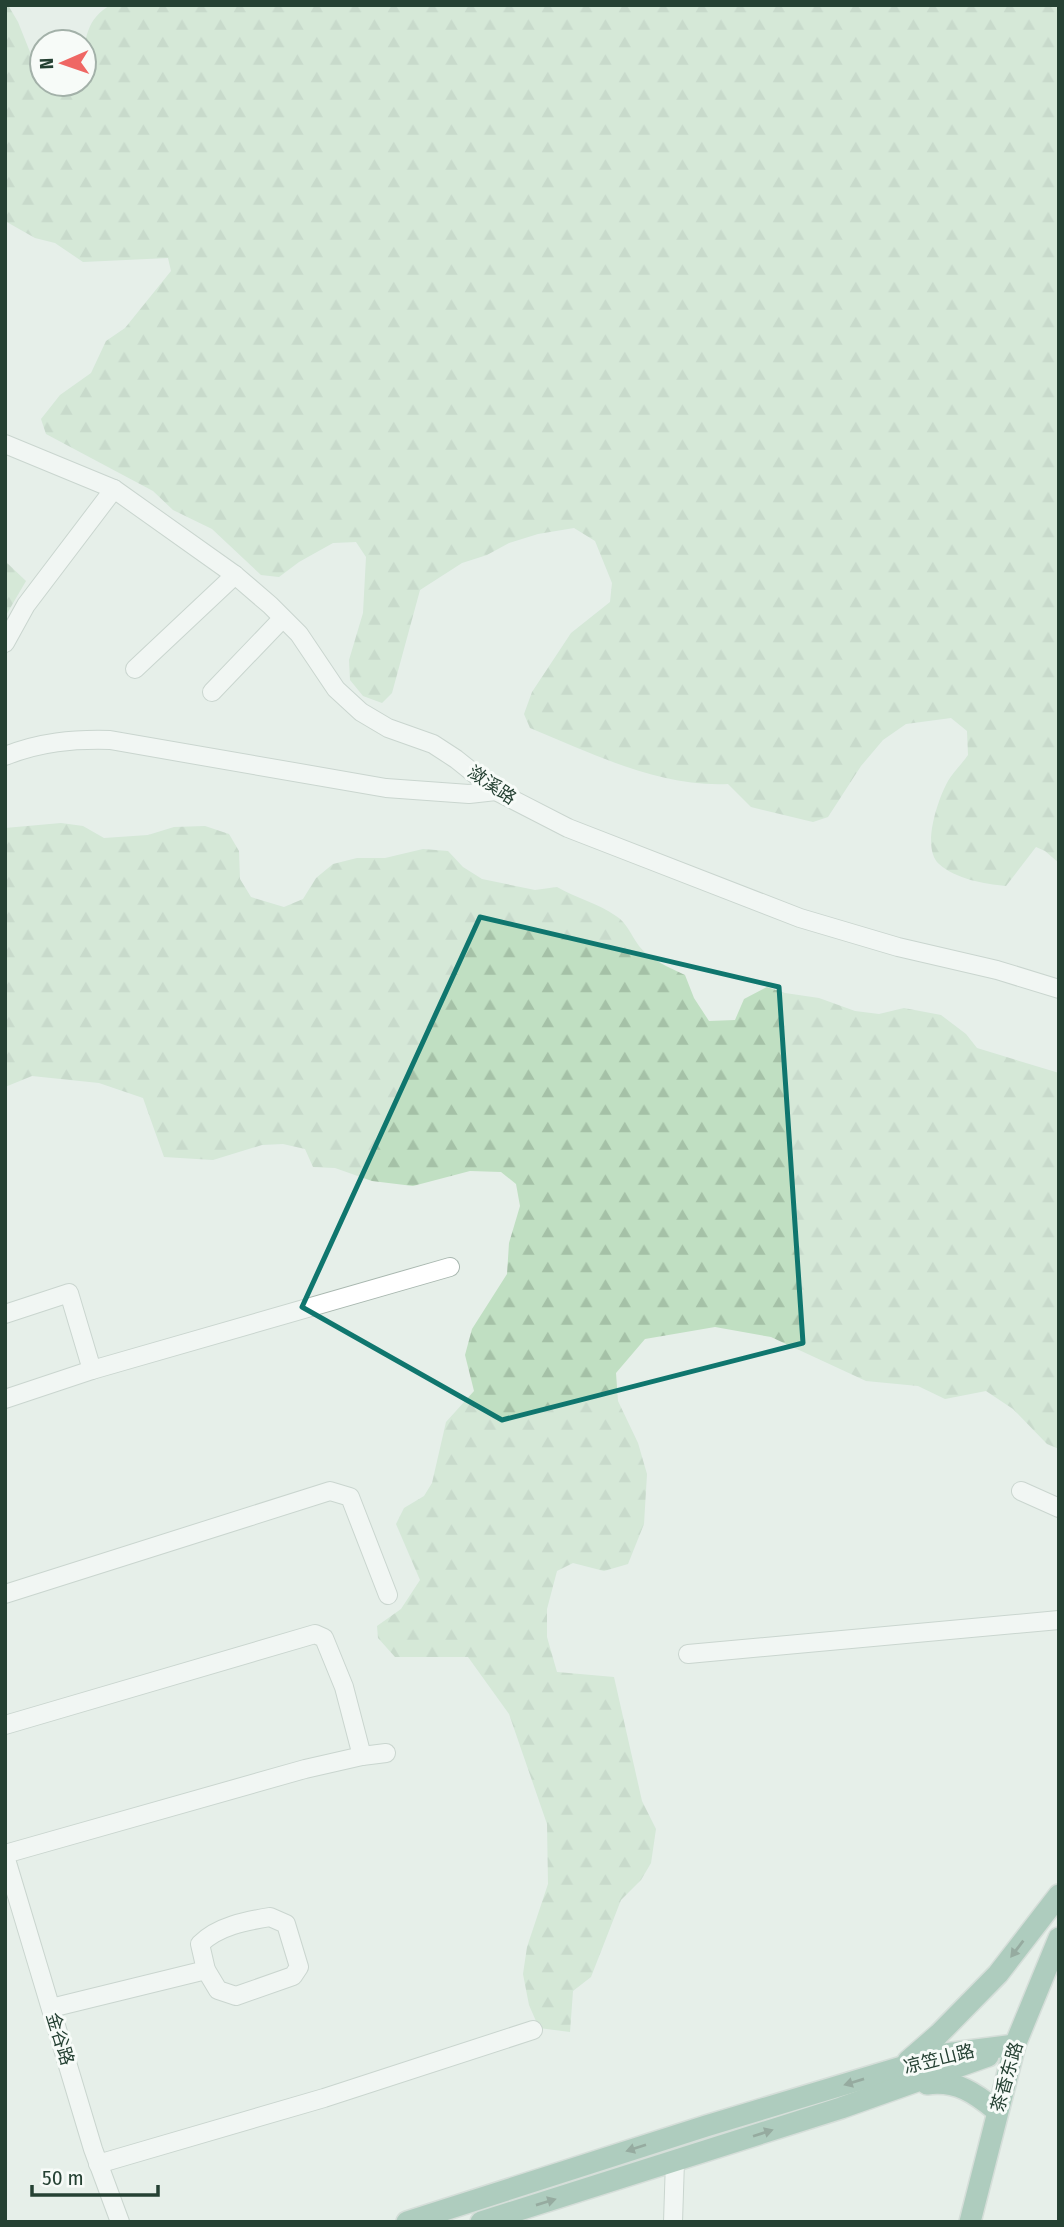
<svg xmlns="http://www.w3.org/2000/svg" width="1064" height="2227" viewBox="0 0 1064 2227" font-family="'Fira Sans Condensed','Noto Sans SC',sans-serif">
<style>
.forest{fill:url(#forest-firs)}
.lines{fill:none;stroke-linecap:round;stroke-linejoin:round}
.minor-casing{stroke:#a8b7af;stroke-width:20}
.major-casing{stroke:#c2cac6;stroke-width:24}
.minor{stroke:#fff;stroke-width:18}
.major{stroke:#6ca389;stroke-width:21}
.oneway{fill:#375a48}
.marked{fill:none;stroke:#0f766e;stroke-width:5;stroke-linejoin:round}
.labels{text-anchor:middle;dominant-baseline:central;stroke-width:6;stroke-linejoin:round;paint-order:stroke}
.street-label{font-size:18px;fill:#254133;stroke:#f7fbf8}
</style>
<defs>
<pattern id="forest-firs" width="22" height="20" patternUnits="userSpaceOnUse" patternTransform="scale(1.75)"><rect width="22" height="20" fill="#c0dfc2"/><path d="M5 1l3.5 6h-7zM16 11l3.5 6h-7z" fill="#a5c1a7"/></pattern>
</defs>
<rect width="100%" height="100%" fill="#e6efe9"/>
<g class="forest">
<path d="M5,5H8L18,22L36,67L42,71V84H84C84,54 80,21 111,5H1059V863L1045,851L1036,847L1006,886C984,884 956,879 939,864C921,848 938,799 948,781C953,772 962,764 968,755L967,731L951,718L906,724L883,740L861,766L828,817L813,822L751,807L728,784C657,787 594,754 530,728L524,714L532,692L571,633L610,602L612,583L595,541L574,528L538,534L509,543L487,555L462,563L420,590L392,693L382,703L363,696L350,680L349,660L363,613L366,557L356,542L333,543L299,562L279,577L261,575L212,529L173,510L153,491L46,434L41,419L60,395L91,373L106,341L125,328L171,271L168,258L83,262L55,243L35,238L5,221Z"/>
<path d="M5,561L26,581L5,617Z"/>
<path d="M61,823L83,826L104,838L148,835L174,827L205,826L229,834L239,851L240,879L251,897L284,907L303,899L316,878L333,864L357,858H385L423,849L448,851L463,867L482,879L535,890L557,887C575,898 598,903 616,916C627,923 631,935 639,946C649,959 670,968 685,975L694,998L709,1021L735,1020L744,999L767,987L785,993L819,998L855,1011L879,1014L904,1008L941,1015L966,1034L977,1048L1059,1073V1449L1047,1444L1013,1409L986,1391L945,1399L918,1386L866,1381L771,1337L715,1327L645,1339L616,1373L618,1401L638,1443L647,1474L644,1524L628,1564L604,1571L573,1563L557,1571L547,1609V1637L557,1672L614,1677L642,1801L656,1829L651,1863L641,1880L621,1900L591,1977L573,1991L570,2032L539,2028L529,2005L523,1974L527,1947L548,1884L547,1824L509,1714L468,1657H395L378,1638L377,1626L401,1609L420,1580L396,1524L404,1508L424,1496L432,1483L446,1422L474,1391L465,1355L472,1329L507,1274L509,1243L520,1206L516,1184L501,1172L470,1171L413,1186L372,1181L335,1168L313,1167L305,1149L283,1144L262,1145L213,1160L164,1157L143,1098L99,1083L32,1076L5,1087V828Z"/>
</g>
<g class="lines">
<defs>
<g id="minor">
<path d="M5,444L114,489L235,575L270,605L299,634L336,689L361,712L388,728L433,744L456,759L496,791L568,828L800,918L898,947L997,970L1059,989"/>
<path d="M5,643L26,605L114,489"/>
<path d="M135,669L235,575"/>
<path d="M212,692L282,619"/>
<path d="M5,756C40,742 73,739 110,740L386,788L469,794L496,791"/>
<path d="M5,1314L69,1293L92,1370"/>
<path d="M5,1399L92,1370L450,1267"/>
<path d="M1021,1491L1059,1508"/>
<path d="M5,1594L330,1491L350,1497L388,1595"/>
<path d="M688,1654L1059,1620"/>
<path d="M5,1725L315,1634L324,1638L344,1687L362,1756"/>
<path d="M5,1854L305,1769L362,1756L386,1753"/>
<path d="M5,1856L93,2149L120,2222"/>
<path d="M270,1917L286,1924L299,1967L293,1976L236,1996L218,1990L206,1970L200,1944C218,1926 246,1921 270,1917Z"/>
<path d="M51,2008L206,1970"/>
<path d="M98,2164L324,2098L533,2030"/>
<path d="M673,2222L675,2161"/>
</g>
<g id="major">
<path d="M908,2061L939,2034L998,1974L1059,1895"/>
<path d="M927,2084C957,2080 975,2093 997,2111"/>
<path d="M407,2222L706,2126L945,2054L1015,2045"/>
<path d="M481,2222L841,2108L988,2056"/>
<path d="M970,2222L1015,2045L1059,1938"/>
</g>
</defs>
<use href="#minor" class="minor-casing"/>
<use href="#major" class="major-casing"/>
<use href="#minor" class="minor"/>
<use href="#major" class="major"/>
</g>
<defs><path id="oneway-solid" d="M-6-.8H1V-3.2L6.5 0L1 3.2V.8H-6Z" transform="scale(1.75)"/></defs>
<g class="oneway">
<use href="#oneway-solid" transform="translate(1017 1949) rotate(127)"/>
<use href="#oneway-solid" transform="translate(854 2082) rotate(163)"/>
<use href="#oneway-solid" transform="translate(763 2133) rotate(-18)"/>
<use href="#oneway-solid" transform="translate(636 2148) rotate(162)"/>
<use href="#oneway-solid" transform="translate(546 2202) rotate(-17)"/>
</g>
<path d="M0 0H1064V2227H0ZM480,917L779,987L803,1343L502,1420L302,1307Z" fill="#e6efe9" fill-opacity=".55" fill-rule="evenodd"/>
<path class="marked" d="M480,917L779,987L803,1343L502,1420L302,1307Z"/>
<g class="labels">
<g class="street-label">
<text transform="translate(492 785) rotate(34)">潋溪路</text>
<text transform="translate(60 2039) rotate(73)">金谷路</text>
<text transform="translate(939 2059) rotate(-14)">凉笠山路</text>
<text transform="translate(1007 2077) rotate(-74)">茶香东路</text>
</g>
</g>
<rect width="1064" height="2227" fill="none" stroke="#254133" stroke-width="14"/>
<g transform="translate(63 63) rotate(268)"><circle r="33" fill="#f7fbf8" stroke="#a3b1a9" stroke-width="2"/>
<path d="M0-5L12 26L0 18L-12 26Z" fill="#ef6764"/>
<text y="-10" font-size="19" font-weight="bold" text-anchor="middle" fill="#254133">N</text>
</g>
<path d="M32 2185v10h126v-10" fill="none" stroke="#254133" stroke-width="3.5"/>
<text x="42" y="2185" font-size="21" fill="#254133" stroke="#f7fbf8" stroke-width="5" paint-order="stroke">50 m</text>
</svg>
